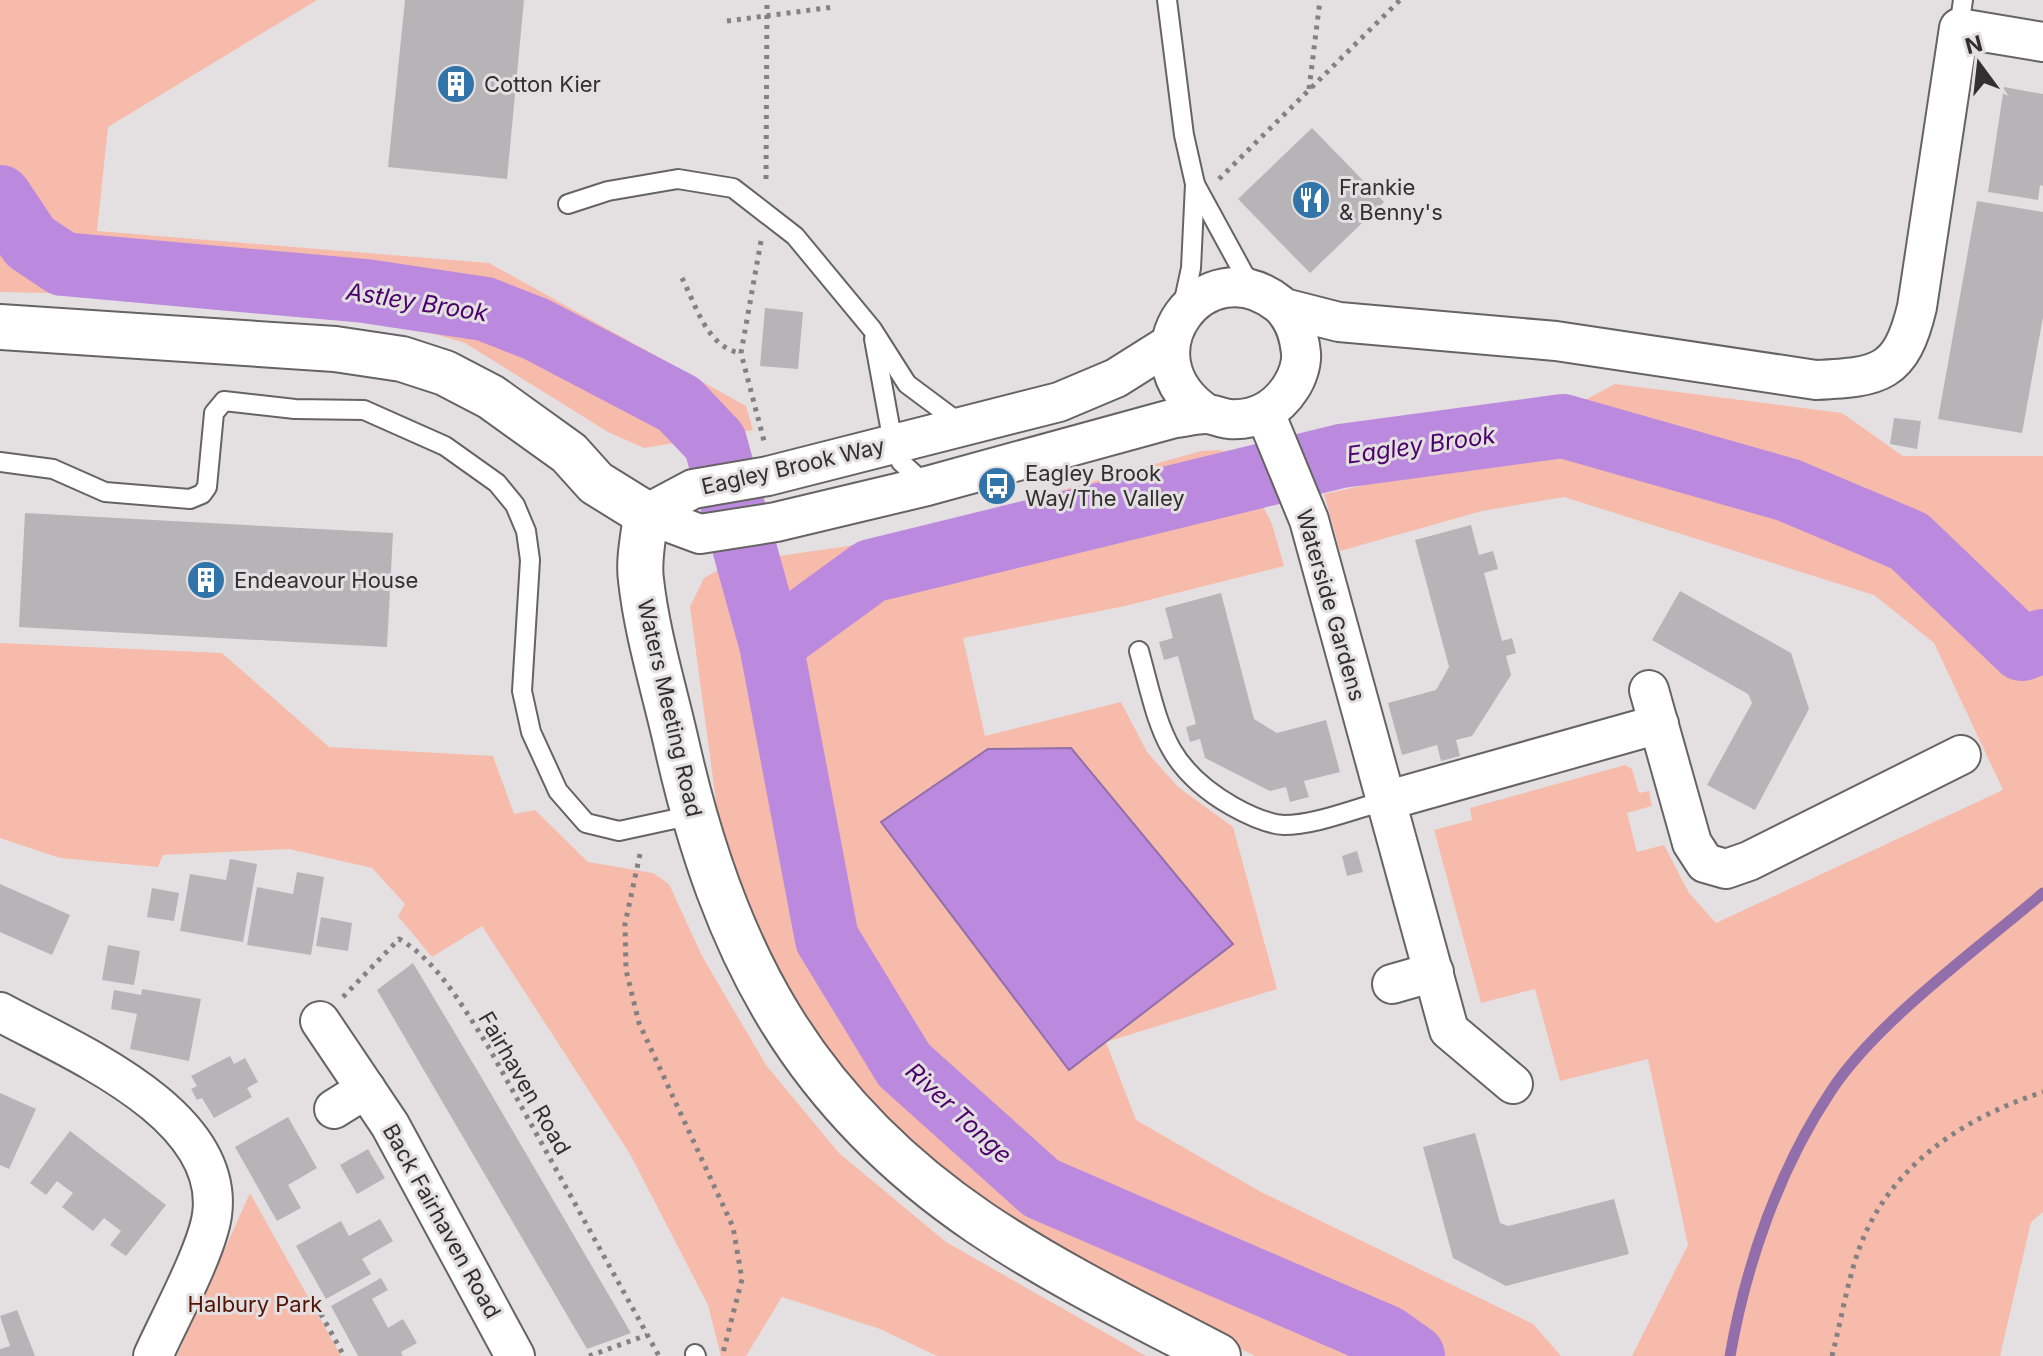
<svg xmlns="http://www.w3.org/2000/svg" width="2043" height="1356" viewBox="0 0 2043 1356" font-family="Inter,sans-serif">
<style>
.green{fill:#f7bbab;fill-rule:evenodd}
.water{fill:#bb8ade;stroke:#926faa;stroke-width:2}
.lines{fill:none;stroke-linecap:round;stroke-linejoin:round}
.stream{stroke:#926faa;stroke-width:11}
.river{stroke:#bb8ade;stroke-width:64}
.building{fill:#b7b4b7}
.lane-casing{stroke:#676365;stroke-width:22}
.street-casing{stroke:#676365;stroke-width:42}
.secondary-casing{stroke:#676365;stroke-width:48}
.path{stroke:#848182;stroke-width:5;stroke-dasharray:4 6;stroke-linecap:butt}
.lane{stroke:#fff;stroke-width:18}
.street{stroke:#fff;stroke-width:38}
.secondary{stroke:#fff;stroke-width:44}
.labels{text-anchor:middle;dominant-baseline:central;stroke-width:6;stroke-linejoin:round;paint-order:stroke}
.poi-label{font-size:22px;fill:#312f30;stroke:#e4e0e2;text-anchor:start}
.street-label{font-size:22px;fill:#312f30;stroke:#e4e0e2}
.park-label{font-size:22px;fill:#521404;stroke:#e4e0e2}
.water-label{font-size:24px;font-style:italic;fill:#4b026c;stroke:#e4e0e2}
</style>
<rect width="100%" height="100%" fill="#e4e0e2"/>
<g class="green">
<path d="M0,0H317L108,127L97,231L489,263L746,406L753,430L644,448L608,432L465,343L391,321L234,297L0,292Z"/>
<path d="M1615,384L1842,413L1903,456H2043V1212L2031,1222L2000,1356H1632L1688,1245L1648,1059L1560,1081L1535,989L1481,1003L1434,830L1472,820L1470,808L1625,765L1632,769L1639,793L1649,791L1652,806L1627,813L1637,852L1664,845L1689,893L1716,923L2003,790L1934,643L1874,595L1564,497L1482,511L1340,551L1324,494L1466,463Z"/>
<path d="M1220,450L1237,455L1272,524L1284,566L1125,606L963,638L985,736L1121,702L1147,752L1178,787L1233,827L1277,989L1106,1042L1136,1120L1261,1192L1533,1324L1561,1356H1255L1093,1274L915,1156L818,1051L756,947L718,816L690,607L704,578L731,563L883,541L1201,451ZM882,823L1233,945L1069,1070Z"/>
<path d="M0,643L222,653L329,747L493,756L514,814L535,810L588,862L653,873L669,884L702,956L766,1065L839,1153L946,1242L1146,1356H937L880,1329L782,1297L746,1356H721L708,1305L630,1154L482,926L432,957L398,916L405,904L372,868L289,849L163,855L158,867L60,858L0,838Z"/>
<path d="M250,1193L341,1356H177Z"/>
</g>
<path class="water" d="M1071,748L1233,944L1069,1070L881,822L988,749Z"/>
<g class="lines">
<path class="stream" d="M1730,1356C1746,1264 1779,1169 1831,1091C1877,1021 1978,949 2043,893"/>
<g class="river">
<path d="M0,197L30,242L63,264L365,291L485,309L536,329L679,404L715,442L771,644L827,939L904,1065L1041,1188L1386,1337L1413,1356"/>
<path d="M771,644L871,571L1341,456L1563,426L1788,490L1909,541L2022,649L2043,641"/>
</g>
</g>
<g class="building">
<path d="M405,0H524L507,179L388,167Z"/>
<path d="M2004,87L2043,94V186L2040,185L2038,200L1988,192Z"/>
<path d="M1312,128L1384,202L1310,273L1238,199Z"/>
<path d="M1977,201L2043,212V317L2022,433L1938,419Z"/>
<path d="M765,308L803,312L798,369L760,366Z"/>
<path d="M1894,418L1921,421L1917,449L1890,444Z"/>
<path d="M25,513L393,533L387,647L19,627Z"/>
<path d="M1471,525L1479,555L1493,551L1498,569L1484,573L1502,641L1512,638L1516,653L1506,656L1511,675L1472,736L1456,740L1460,756L1441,761L1437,745L1402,755L1388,703L1436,690L1449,667L1415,540Z"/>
<path d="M1680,591L1791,653L1809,709L1755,810L1707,785L1752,703L1748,694L1652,640Z"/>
<path d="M1221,593L1254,719L1277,733L1326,720L1340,772L1304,781L1309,797L1290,802L1286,787L1270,791L1205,758L1200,739L1190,742L1186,727L1196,724L1178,656L1164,660L1159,642L1173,638L1165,608Z"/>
<path d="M1357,851L1363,872L1347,876L1342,856Z"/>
<path d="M230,859L257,864L243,942L180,931L190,874L226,880Z"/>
<path d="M297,872L324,877L311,955L247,945L257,887L293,894Z"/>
<path d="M0,884L70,915L52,955L0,932Z"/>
<path d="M152,888L179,893L174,921L147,917Z"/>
<path d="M321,917L352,923L348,951L316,946Z"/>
<path d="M108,945L140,951L134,985L102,980Z"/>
<path d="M413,963L483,1080L631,1333L587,1349L567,1315L377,990Z"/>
<path d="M142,989L201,999L189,1061L130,1049L137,1014L111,1009L114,990L141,995Z"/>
<path d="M230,1056L234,1064L245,1058L258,1082L247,1088L252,1097L214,1118L202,1098L197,1100L191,1089L197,1086L191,1076Z"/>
<path d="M0,1093L36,1109L9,1169L0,1165Z"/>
<path d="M288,1117L317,1168L288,1185L301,1208L277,1221L235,1147Z"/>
<path d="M70,1131L166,1205L126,1256L110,1245L121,1231L104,1218L93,1231L62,1207L73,1193L57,1181L46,1195L30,1183Z"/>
<path d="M1475,1133L1500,1223L1508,1226L1614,1199L1629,1254L1506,1286L1453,1258L1423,1147Z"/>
<path d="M368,1149L385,1178L357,1194L340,1165Z"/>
<path d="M380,1219L393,1241L362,1259L371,1274L326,1299L296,1246L341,1221L349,1236Z"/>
<path d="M381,1278L388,1290L372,1299L380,1313L388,1328L403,1319L417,1343L401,1352L403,1356H358L331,1306Z"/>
<path d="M17,1310L35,1356H0V1349L10,1346L0,1316Z"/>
</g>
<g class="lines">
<defs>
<g id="lane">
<path d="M1167,0L1184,135L1195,184L1191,268L1183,305"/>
<path d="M1959,28L1963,0"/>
<path d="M1196,186L1244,274L1257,286"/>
<path d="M568,204L608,191L678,179L733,188L795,236L872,329L907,384L962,425"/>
<path d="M874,339L893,443L901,462L927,486"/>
<path d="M0,462L53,469L105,492L190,499L202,494L207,487L214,413L224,401L295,409L364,410L445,446L497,483L515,505L526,531L530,560L522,691L531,732L558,791L586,823L619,831L693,815"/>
<path d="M1139,651C1159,723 1162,766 1232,806C1248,815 1266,824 1284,825C1316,825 1353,809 1385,801"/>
<path d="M695,1354L696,1356"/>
</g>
<g id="street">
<path d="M1284,308L1339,322L1556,341L1816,380C1880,377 1901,374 1917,307L1959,28L2043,42"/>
<path d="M1265,413L1309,520L1449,1030L1513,1084"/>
<path d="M646,514L700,534L776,522L927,486L1175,418C1185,417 1196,414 1206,414C1213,414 1221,418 1229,419C1256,421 1277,409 1291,387C1297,378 1302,364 1301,353C1299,334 1294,317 1279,304C1205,245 1120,356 1207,414"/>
<path d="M646,514L693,489L768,476L1059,402L1116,378L1170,344"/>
<path d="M1649,690L1692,843L1705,863L1726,869L1749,861L1961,755"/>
<path d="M1385,801L1659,724"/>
<path d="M1392,984L1434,972"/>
<path d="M0,1012C72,1051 226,1114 212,1215C207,1251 169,1320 153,1356"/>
<path d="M320,1021L390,1125L515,1356"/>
<path d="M334,1109L366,1089"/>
</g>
<path id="secondary" d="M0,327L335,349L402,359L445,373L491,397L569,453L596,483L646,514C644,535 638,559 641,580C647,635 665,692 677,746C723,951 802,1102 980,1223C1056,1274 1138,1314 1218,1356"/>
</defs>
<use href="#lane" class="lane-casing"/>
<use href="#street" class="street-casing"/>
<use href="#secondary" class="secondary-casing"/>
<g class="path">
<path d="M727,21L834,7"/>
<path d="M1309,89L1320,0"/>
<path d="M766,179L767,0"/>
<path d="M1219,179L1400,0"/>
<path d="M761,241L741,353L764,441"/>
<path d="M682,278C696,305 707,348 741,353"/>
<path d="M640,854L625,924L626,970L639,1023L733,1227L742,1279L723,1353"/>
<path d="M343,997L399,939C438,961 464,1009 488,1046L659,1356"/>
<path d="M316,1305L344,1356"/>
<path d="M589,1356L647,1335"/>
<path d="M1832,1356C1841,1321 1847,1283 1859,1249C1889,1166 1963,1118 2043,1092"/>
</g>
<use href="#lane" class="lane"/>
<use href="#street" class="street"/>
<use href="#secondary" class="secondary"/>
</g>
<defs>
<symbol id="building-disc" viewBox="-11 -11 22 22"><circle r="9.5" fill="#3174aa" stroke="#e4e0e2"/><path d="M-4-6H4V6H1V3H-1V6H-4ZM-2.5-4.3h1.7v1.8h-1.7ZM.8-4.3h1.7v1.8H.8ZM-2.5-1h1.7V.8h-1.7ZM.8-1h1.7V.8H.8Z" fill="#fff"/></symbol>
<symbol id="restaurant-disc" viewBox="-11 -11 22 22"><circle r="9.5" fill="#3174aa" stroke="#e4e0e2"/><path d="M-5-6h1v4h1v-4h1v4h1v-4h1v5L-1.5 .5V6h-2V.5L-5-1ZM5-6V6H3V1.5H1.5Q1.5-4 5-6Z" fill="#fff"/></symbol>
<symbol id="bus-disc" viewBox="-11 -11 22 22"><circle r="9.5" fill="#3174aa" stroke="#e4e0e2"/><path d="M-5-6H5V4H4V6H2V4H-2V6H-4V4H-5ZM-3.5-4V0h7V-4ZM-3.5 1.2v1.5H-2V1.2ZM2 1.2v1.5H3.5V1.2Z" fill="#fff"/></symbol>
</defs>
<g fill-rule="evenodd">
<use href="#building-disc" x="434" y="62" width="44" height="44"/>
<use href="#restaurant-disc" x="1289" y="178" width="44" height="44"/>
<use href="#bus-disc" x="975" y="464" width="44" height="44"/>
<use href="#building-disc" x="184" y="558" width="44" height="44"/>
</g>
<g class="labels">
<g class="poi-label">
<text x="484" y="84">Cotton Kier</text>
<text x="1339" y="187">Frankie<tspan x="1339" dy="25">&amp; Benny's</tspan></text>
<text x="1025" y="473">Eagley Brook<tspan x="1025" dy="25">Way/The Valley</tspan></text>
<text x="234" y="580">Endeavour House</text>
</g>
<g class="street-label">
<text transform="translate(793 466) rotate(-13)">Eagley Brook Way</text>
<text transform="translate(1331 605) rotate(74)">Waterside Gardens</text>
<text transform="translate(670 708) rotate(77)">Waters Meeting Road</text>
<text transform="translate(525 1083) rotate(60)">Fairhaven Road</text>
<text transform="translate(442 1221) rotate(61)">Back Fairhaven Road</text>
</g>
<g class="park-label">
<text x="255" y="1304">Halbury Park</text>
</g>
<g class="water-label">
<text transform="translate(417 302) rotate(9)">Astley Brook</text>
<text transform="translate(1421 445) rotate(-8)">Eagley Brook</text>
<text transform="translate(959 1113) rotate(43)">River Tonge</text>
</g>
</g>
<g transform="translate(1979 64) rotate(345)" stroke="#e4e0e2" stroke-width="6" paint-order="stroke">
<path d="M0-6L14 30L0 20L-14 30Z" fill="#312f30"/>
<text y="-12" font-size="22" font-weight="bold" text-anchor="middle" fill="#312f30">N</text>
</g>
</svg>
